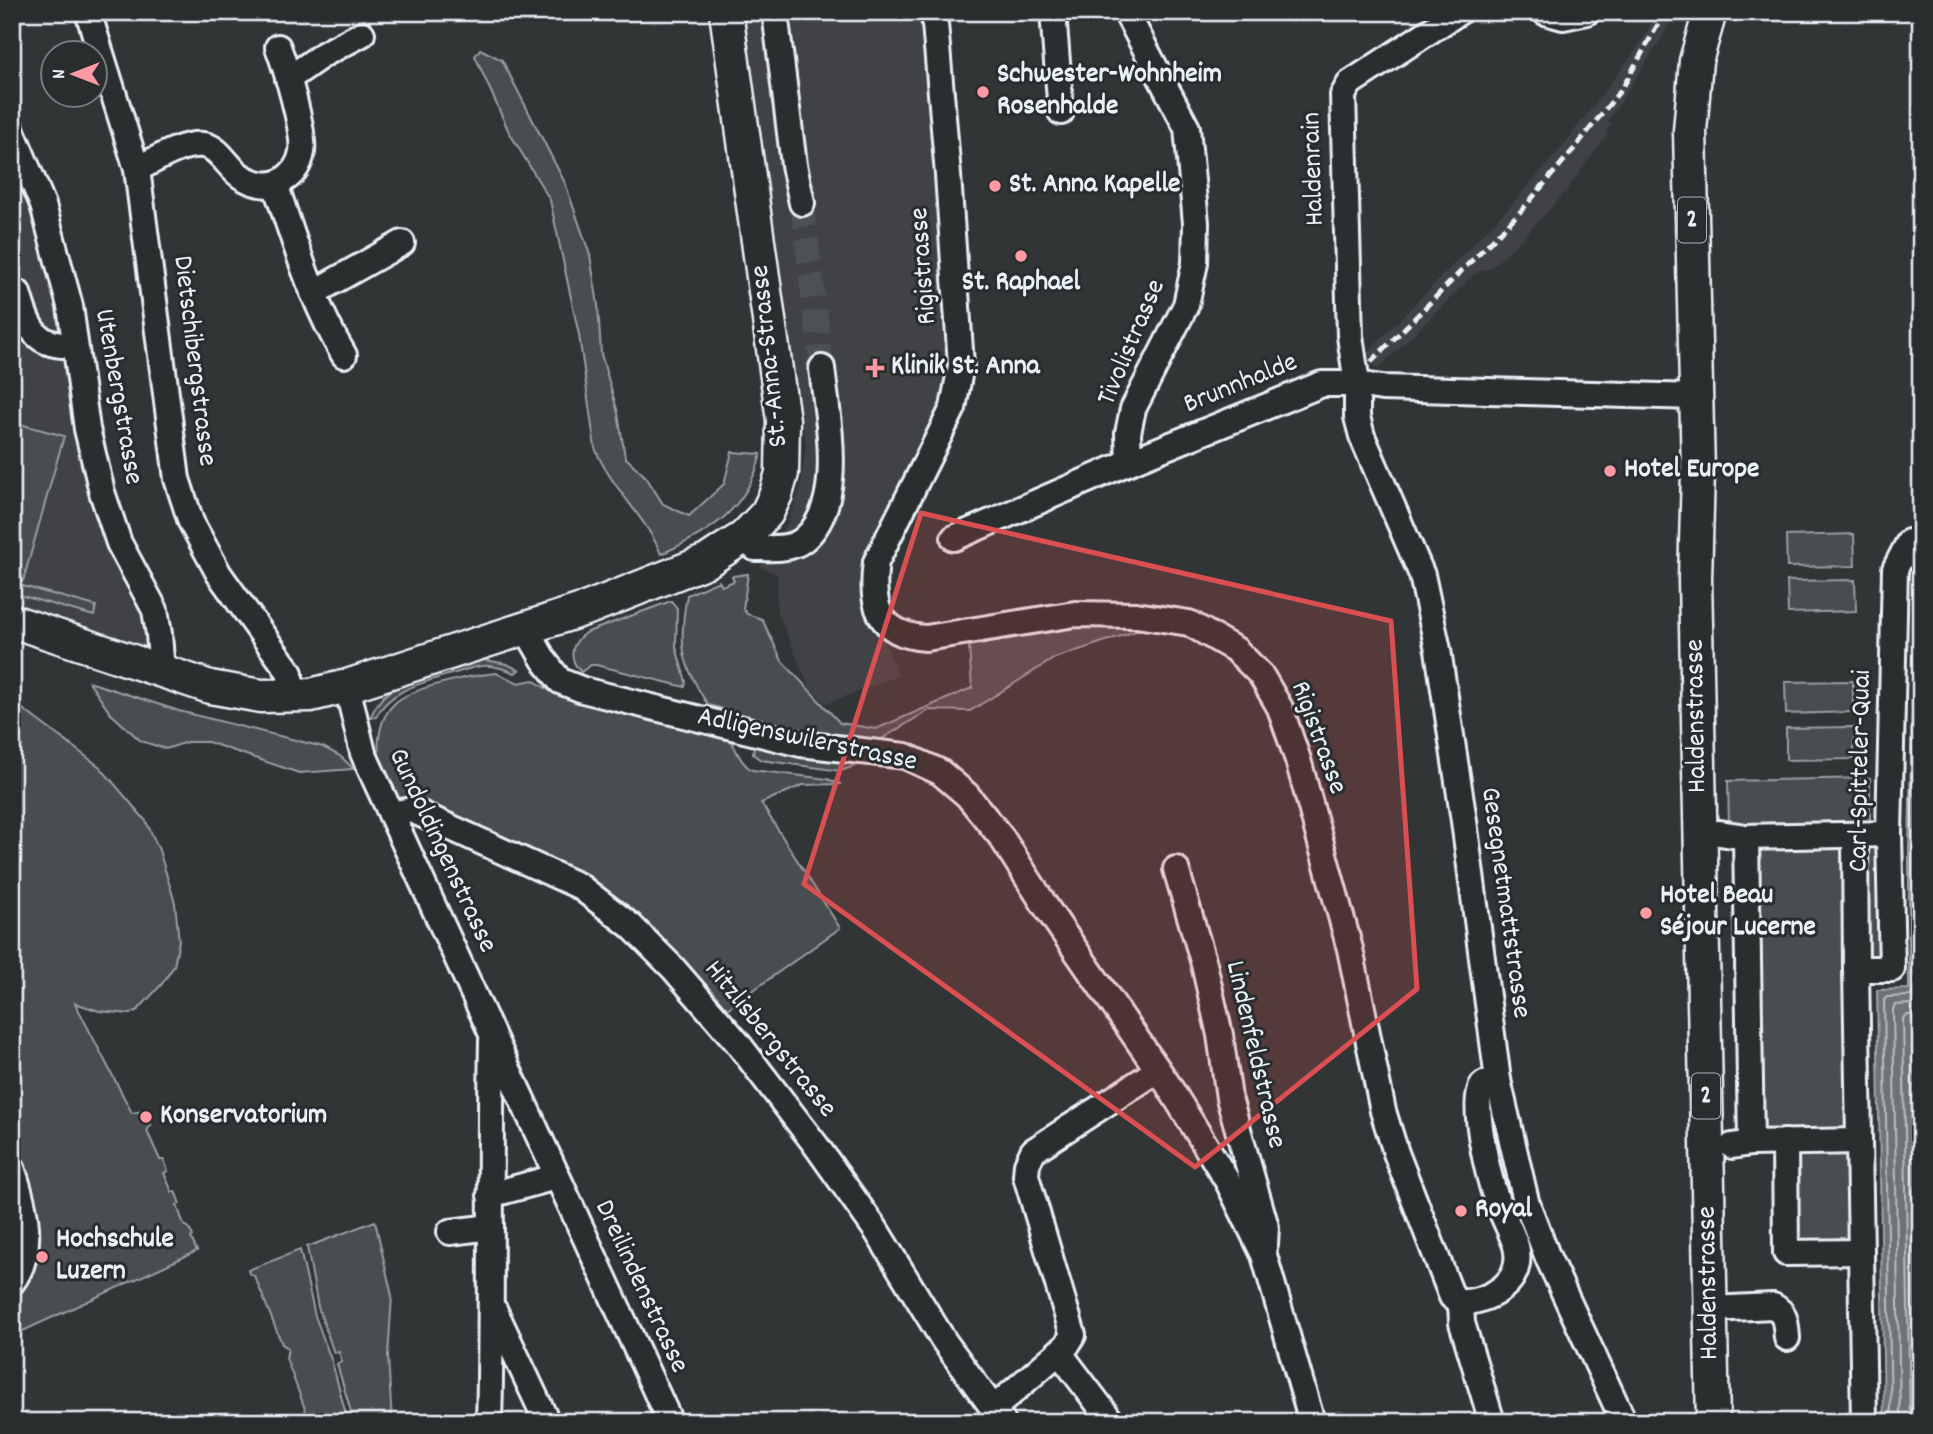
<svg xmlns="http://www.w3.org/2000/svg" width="1933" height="1434" viewBox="0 0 1933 1434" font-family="Dekko,sans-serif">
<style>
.built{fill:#3f4244}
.green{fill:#494d4f;stroke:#989fa4;stroke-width:2}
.water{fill:#6e7376;stroke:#9fa5aa;stroke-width:2}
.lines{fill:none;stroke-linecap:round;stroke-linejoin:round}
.shore{stroke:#b7bfc4;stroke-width:2}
.minor-tunnel{stroke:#4d5153;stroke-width:24;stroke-dasharray:24 12;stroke-linecap:butt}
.minor-casing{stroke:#e8f1f8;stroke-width:30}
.major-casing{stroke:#e8f1f8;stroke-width:37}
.minor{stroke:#2a2d2e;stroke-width:24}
.major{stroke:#2a2d2e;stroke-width:32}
.rail{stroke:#e8f1f8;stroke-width:5;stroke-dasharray:10 5;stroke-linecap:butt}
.marked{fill:#da5052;fill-opacity:0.2;stroke:#da5052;stroke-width:5;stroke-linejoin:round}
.poi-dot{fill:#ff9aa2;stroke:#2a2d2e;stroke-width:2.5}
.labels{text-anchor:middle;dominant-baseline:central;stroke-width:6;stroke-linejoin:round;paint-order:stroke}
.shield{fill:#2a2d2e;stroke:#afb6bb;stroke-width:2}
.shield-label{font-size:26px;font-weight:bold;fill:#e8f1f8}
.poi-label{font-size:28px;font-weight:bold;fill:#e8f1f8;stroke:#2a2d2e;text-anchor:start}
.street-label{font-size:28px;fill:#e8f1f8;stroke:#2a2d2e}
</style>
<rect width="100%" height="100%" fill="#323536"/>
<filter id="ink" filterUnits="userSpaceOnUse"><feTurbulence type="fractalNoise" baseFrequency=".0143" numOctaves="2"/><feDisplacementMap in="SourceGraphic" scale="14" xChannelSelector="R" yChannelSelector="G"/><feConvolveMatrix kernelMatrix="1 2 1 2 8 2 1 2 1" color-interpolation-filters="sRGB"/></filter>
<g filter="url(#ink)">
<g class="built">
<path d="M743,12H926L952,388L863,585L898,676L827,704L810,690L777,611V574L760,567L788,522L800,489L806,447Z"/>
<path d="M1657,12H1676L1659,43L1608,121L1612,125L1606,132L1608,134L1566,191L1523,238L1491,268L1476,273L1378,369L1364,356L1514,202L1561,148L1639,46Z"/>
<path d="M12,143L36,200L82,423L147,606L155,658L12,612Z"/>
</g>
<g class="green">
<path d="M480,49L502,60L565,183L590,255L598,305L601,354L618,413L625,457L646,477L663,504L689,516L724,484L732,452L761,454C747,510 711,532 661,554C645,515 610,487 595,448L579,335L550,200L509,132L475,56Z"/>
<path d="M12,422L64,436L23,581L12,578Z"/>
<path d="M1854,534L1855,566L1787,567L1786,536Z"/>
<path d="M748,574L743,609L747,614L762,619L782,661L840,723L876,729L972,688L969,646L1082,626L1154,625L1055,658L970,711L929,710L880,740L818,734L708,705C681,663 678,644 687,595L719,581L722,586L734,581L732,576Z"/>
<path d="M1855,580L1856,611L1788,613L1787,581Z"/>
<path d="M12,583L96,606L94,616L12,593Z"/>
<path d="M671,601L677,608L676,647L686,682L685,687L596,665H591L581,672C568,659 570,644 585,633Z"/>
<path d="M485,660L507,664L519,670L515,673C505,669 494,665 483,666C473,666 461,672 451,674C423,683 390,689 376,717L370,718C375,707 380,698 390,691C410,678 461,663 485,660Z"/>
<path d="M496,673L519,683L533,680L555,694L569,699L726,735C737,746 738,762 752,770L827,779L841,784L803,785L761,803L840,928L719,1015L614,906L402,809C395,794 384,776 380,760C376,742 380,717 394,704C410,687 474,675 496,673Z"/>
<path d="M1853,681V712L1786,714L1785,682Z"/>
<path d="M89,682L179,711L323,747L340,756L354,769L299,773L208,742H187L166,749L141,741L110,713Z"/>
<path d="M12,701L100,767L146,821L159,850L175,903L179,941L174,966L162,984L138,1010L130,1014L99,1011L75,1003L132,1113L143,1111L151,1118V1125L147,1131L160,1160H164L168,1171L164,1173L172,1192L175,1191L180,1204L177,1205L184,1225L188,1227L193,1236L191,1238L197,1251L12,1336Z"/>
<path d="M1854,727V759L1786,760V728Z"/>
<path d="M759,743L871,760L841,771L761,760L753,754L754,747Z"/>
<path d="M1870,778V828L1729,829L1728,781Z"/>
<path d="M1889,834L1892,969H1856L1861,1252L1786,1253L1785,1143H1751L1746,837Z"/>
<path d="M375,1221L392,1296L388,1356L392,1422H354L337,1364L342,1362L339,1352L334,1353L318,1307L307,1247Z"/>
<path d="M300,1250L315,1316L332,1362L348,1422H310L286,1358L288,1348L282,1344L257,1282L254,1276L249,1273L248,1270Z"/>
</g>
<path class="water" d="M1915,577H1921V1422H1884L1877,990L1909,989V848Z"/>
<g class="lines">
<g class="shore">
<path d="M1891,1422L1884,1000L1887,997L1911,996L1916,989V848L1921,677"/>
<path d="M1900,1422L1893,1009L1895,1005L1912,1004L1921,999"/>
<path d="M1910,1422L1903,1019L1905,1016L1921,1012"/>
</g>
<path class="minor-tunnel" d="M802,203L822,368"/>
<defs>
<g id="minor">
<path d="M88,12L137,169L177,479L191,522L219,574L290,673V695"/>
<path d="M775,12L794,165L802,203"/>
<path d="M934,12L948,175L961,365L953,408L876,562C870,605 878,635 926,638L1075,614L1136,615L1189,623L1236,650L1261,675L1280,708L1298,760L1350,949L1383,1111L1396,1153L1452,1297L1461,1303C1492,1300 1525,1282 1516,1246C1511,1231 1503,1216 1497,1201C1490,1182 1469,1101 1483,1085C1486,1082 1493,1081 1498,1080"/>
<path d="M1053,12L1061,112"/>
<path d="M1126,12L1187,128L1196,223L1195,263L1186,305L1133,409L1128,433L1129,462"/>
<path d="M1459,12L1350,83L1343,95L1350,336L1357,384V417L1362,436L1422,575L1438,650L1464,821L1498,1080L1526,1201L1548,1258L1624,1422"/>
<path d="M1545,12L1563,17L1587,12"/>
<path d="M288,79L324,54L362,34"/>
<path d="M12,131L43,205L70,306L87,429L102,492L119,543L155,610L159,634L162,672"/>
<path d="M137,169C156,160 180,143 203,145C221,147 228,170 244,178C257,185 272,188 285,179C294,173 300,163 302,152C305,132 286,68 278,47"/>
<path d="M275,184C295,242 312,302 344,355"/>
<path d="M12,292L18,293C28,328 35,348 75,345"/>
<path d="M313,293L402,243"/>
<path d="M744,537L755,548C770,548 791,550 803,540C847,505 827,417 822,368"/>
<path d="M954,538L1129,462L1322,384H1357L1382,388L1696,397"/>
<path d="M526,629L544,660L560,681L583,690L801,744L905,756L940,772L967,795L1002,838L1046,907L1167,1083L1228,1182L1264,1255L1312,1422"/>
<path d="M347,686L363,753L670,1422"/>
<path d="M391,814L412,810L579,886L631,926L673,968L737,1042L815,1144L876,1230L944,1341L1003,1422"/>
<path d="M1719,833L1746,837L1889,834"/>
<path d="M1855,835L1856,969"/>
<path d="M1746,837L1751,1143"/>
<path d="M1176,869L1204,964L1220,1035L1229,1098L1266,1227L1265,1244"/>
<path d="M1785,1142L1786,1253L1861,1252"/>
<path d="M1732,1146L1751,1143L1859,1141"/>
<path d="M12,1168C24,1203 37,1249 12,1282"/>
<path d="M490,1195L556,1177"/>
<path d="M450,1232L491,1227"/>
<path d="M1461,1303L1462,1323L1492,1422"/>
<path d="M1711,1309L1773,1306C1786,1312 1786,1325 1787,1338"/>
<path d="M495,1311L547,1422"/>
<path d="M1059,1352L1112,1422"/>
<path d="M993,1409L1067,1345L1073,1335L1026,1176L1027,1164L1033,1151L1158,1070"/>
<path d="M489,1422C493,1295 489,1168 492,1041"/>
<path d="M1864,1422L1856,969H1892L1889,834L1895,569L1909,542"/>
</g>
<g id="major">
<path d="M1710,12L1696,61L1690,131L1698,472L1695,579L1713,1422"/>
<path d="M12,621L210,687L261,696L311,695L347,686L588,608L707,561L722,551L744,537L767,513L776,494L782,473L783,420L726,12"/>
</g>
</defs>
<use href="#minor" class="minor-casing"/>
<use href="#major" class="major-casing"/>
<use href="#minor" class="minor"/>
<use href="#major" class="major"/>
<path class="rail" d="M1371,362L1521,211L1574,149L1623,87L1665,12"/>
</g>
</g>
<path class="marked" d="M921,513L1391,621L1417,989L1195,1167L804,884Z"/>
<g class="poi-dot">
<circle cx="983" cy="92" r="7"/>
<circle cx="995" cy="186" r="7"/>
<circle cx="1021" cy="256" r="7"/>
<path d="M871.5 357.5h7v7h7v7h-7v7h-7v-7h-7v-7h7z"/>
<circle cx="1610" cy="471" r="7"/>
<circle cx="1646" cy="913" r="7"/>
<circle cx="146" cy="1117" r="7"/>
<circle cx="1461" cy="1211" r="7"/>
<circle cx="42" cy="1257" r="7"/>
</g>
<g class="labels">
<g class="shield">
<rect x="1678" y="197.5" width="28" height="45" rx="5"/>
<rect x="1692" y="1073.5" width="28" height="45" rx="5"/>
</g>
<g class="shield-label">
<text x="1692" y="220">2</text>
<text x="1706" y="1096">2</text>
</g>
<g class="poi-label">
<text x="997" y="76">Schwester-Wohnheim<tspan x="997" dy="32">Rosenhalde</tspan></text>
<text x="1009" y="186">St. Anna Kapelle</text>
<text x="1021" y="284" text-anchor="middle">St. Raphael</text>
<text x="891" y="368">Klinik St. Anna</text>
<text x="1624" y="471">Hotel Europe</text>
<text x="1660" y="897">Hotel Beau<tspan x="1660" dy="32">Séjour Lucerne</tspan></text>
<text x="160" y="1117">Konservatorium</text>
<text x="1475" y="1211">Royal</text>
<text x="56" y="1241">Hochschule<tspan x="56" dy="32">Luzern</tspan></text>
</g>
<g class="street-label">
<text transform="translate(1315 169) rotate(-92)">Haldenrain</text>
<text transform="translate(925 266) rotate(-94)">Rigistrasse</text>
<text transform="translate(1133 343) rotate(-67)">Tivolistrasse</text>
<text transform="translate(771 356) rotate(-96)">St.-Anna-Strasse</text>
<text transform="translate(193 361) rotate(83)">Dietschibergstrasse</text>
<text transform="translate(1241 385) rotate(-22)">Brunnhalde</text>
<text transform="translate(117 397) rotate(80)">Utenbergstrasse</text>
<text transform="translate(1698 716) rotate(-91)">Haldenstrasse</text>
<text transform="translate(1317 738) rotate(70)">Rigistrasse</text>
<text transform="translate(807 741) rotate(12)">Adligenswilerstrasse</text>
<text transform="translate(1862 771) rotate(-89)">Carl-Spitteler-Quai</text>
<text transform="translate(441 851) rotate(65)">Gundoldingenstrasse</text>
<text transform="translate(1504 903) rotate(82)">Gesegnetmattstrasse</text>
<text transform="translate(769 1040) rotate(51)">Hitzlisbergstrasse</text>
<text transform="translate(1254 1055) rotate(77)">Lindenfeldstrasse</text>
<text transform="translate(1710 1283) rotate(-91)">Haldenstrasse</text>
<text transform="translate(640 1287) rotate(65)">Dreilindenstrasse</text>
</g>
</g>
<rect width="1933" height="1434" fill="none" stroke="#2a2d2e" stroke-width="42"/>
<rect x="21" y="21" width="1891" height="1392" fill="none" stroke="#e8f1f8" stroke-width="2.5" filter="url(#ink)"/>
<g transform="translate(74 74) rotate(270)"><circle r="33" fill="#2a2d2e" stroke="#767b7f" stroke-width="2"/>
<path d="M0-5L12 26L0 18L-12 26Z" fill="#ff9aa2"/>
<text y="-10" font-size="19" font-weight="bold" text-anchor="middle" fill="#e8f1f8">N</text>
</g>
</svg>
